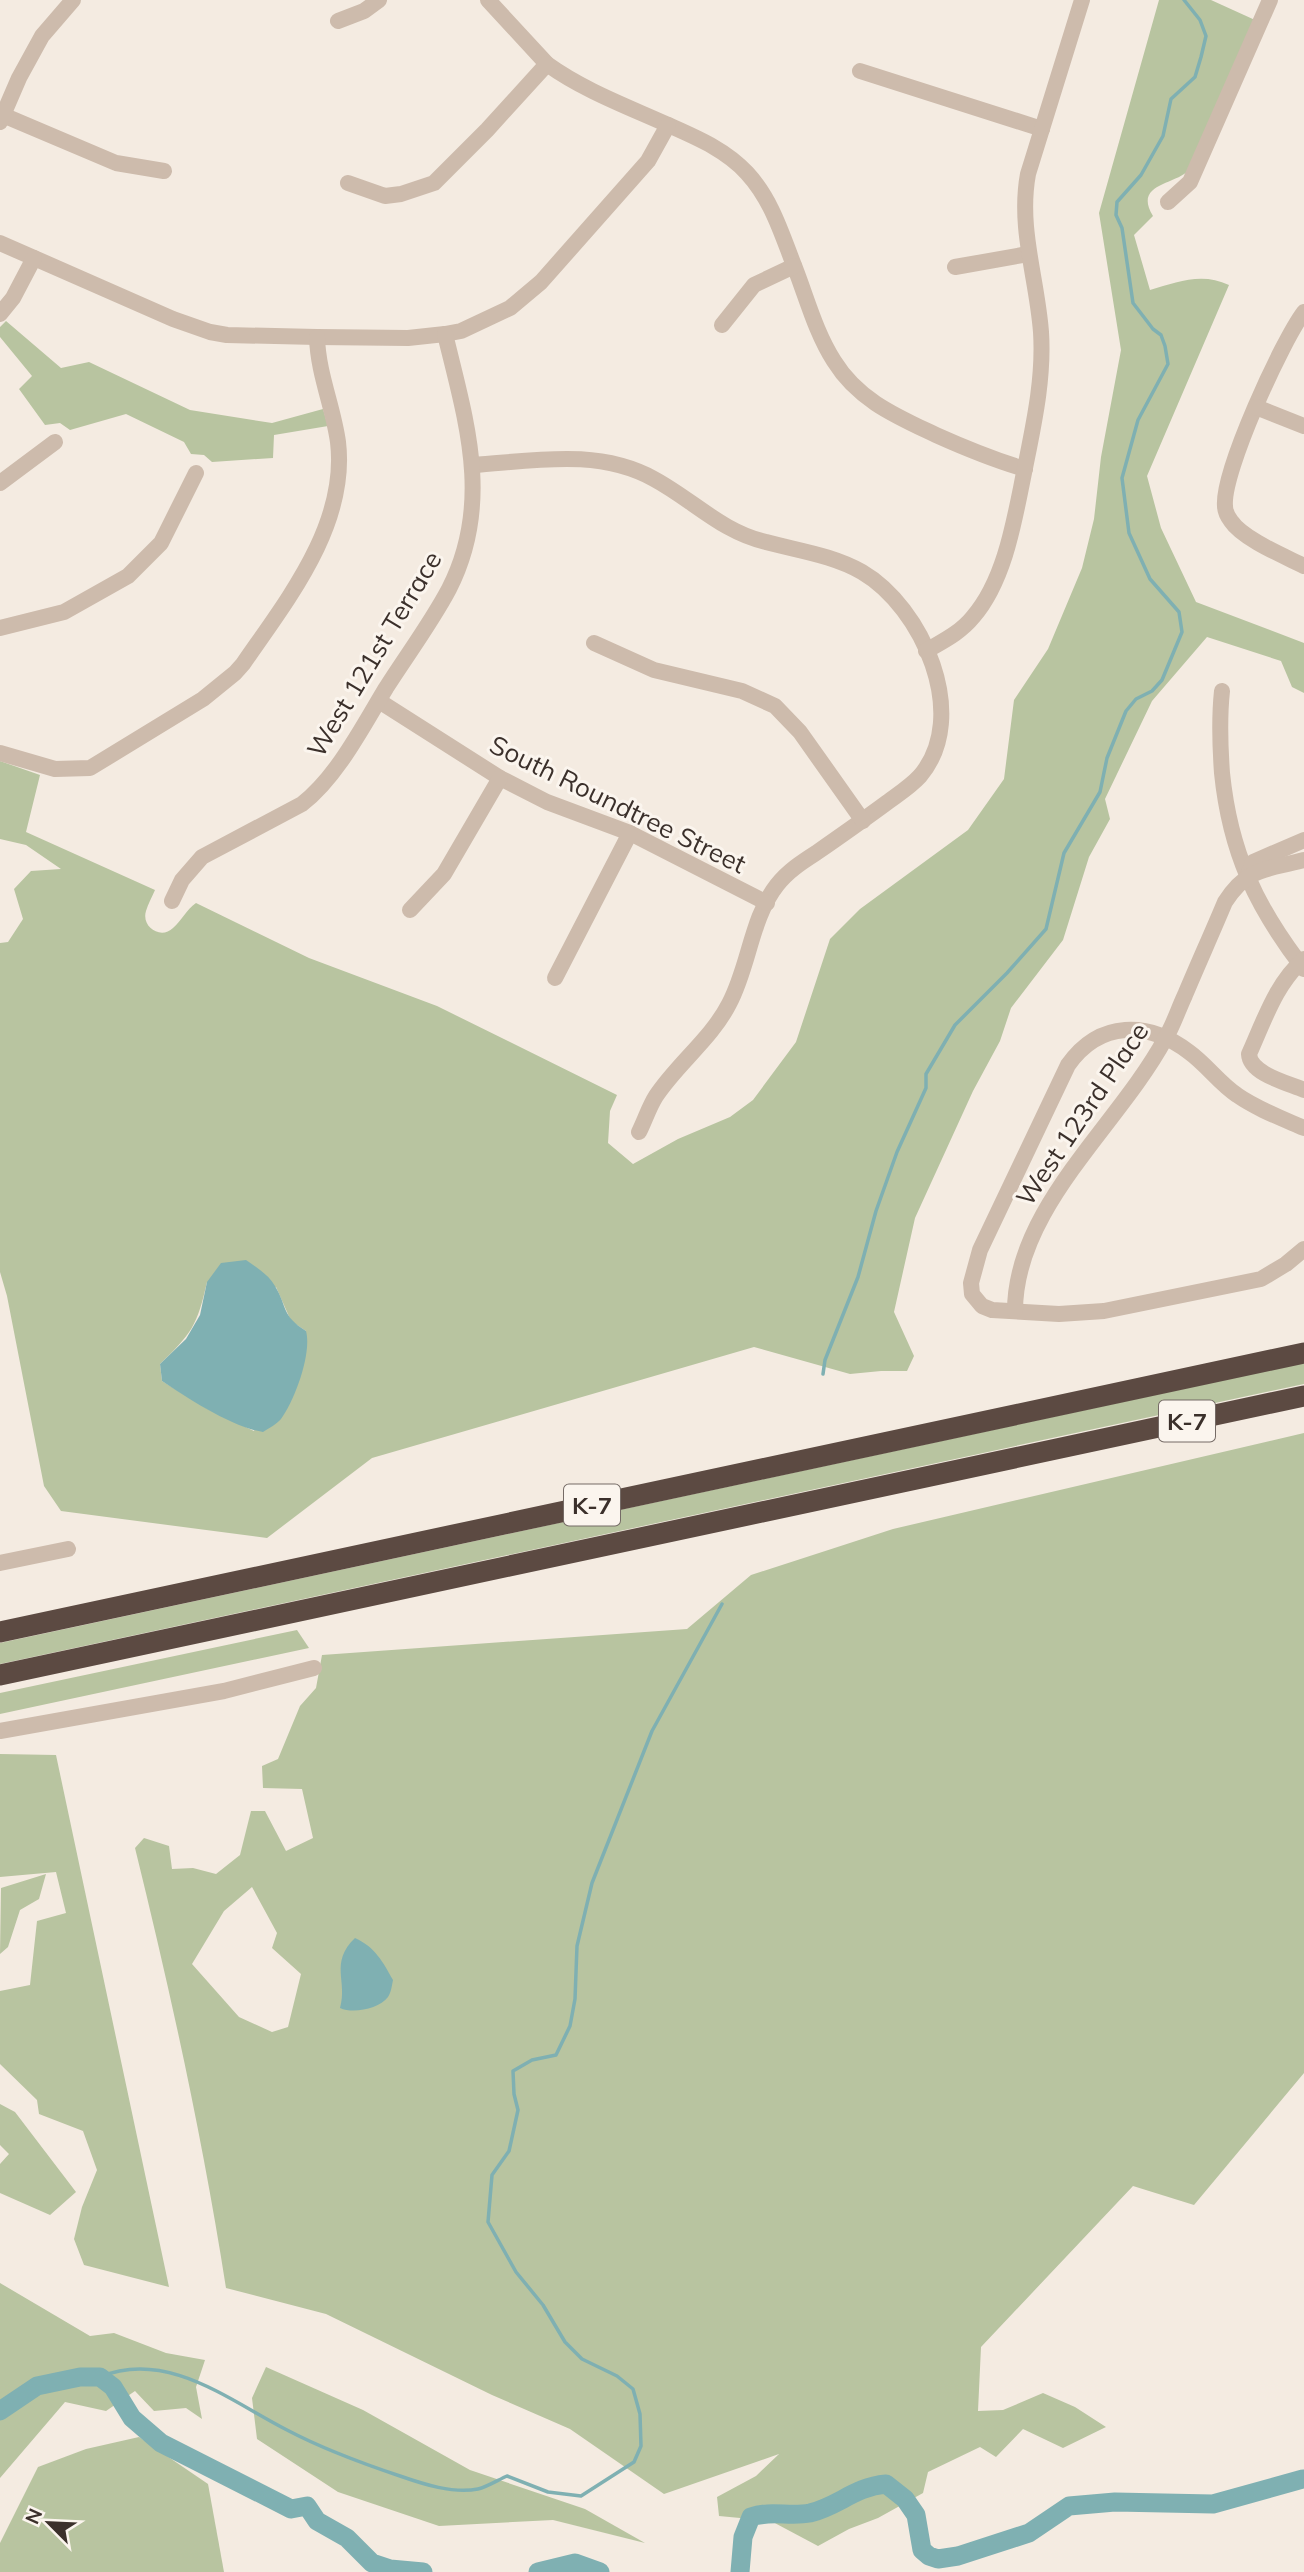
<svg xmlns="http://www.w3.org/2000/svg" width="1304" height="2572" viewBox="0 0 1304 2572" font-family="Mulish,sans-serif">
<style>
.green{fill:#b8c4a0;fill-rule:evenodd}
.water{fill:#7fb0b2}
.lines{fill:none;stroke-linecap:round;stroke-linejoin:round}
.stream{stroke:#7fb0b2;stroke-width:3.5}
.river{stroke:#7fb0b2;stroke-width:19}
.minor{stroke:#cdbbac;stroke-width:16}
.highway{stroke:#5c4a42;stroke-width:21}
.labels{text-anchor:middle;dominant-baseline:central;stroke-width:6;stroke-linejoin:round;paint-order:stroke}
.shield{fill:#fbf5ee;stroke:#756b66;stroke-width:2}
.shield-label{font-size:24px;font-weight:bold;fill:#3b302b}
.street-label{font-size:26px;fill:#3b302b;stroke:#fbf5ee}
</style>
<rect width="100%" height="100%" fill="#f4ebe1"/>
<g class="green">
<path d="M1159,0H1211L1255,20L1187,172C1171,185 1134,185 1153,216L1134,235L1150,290C1177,282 1202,272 1229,285L1147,476L1161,528L1196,602L1304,643V693L1292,687L1281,661L1207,637L1152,701L1105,799L1110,819L1089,857L1063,940L1011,1008L1000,1041L973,1091L915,1218L894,1312L914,1356L907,1371H881L850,1374L754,1347L372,1458L267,1538L61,1511L44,1486L7,1296L0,1272V943L8,942L23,919L14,889L31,871L61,869L26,845L0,839V761L40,775L26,832L155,890C152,897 148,904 146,911C141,927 161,940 173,928C182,920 186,910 196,903L309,958L437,1006L617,1095L610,1111L608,1143L633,1164L678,1139L730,1117L753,1100L796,1042L830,939L860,909L968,830L1004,779L1014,700L1048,649L1082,568L1094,519L1101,457L1121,350L1099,213ZM207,1282L276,1287L291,1321L306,1331L254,1431L206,1408L162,1381L160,1364C192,1333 197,1326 207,1282Z"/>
<path d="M6,321L61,368L89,362L190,410L272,423L323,409L328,426L274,435L273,458L212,462L204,455L191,454L184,442L126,414L70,430L60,423L45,425L19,389L32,376L0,337V327Z"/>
<path d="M1304,1363V1384L0,1664V1643Z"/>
<path d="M1304,1433V2073L1194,2205L1133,2186L981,2347L978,2411L1003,2410L1043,2393L1075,2407L1106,2427L1063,2448L1023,2429L996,2457L980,2447L928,2472L923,2493L878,2518L849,2529L818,2546L771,2521L719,2516L717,2497L756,2476L779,2454L664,2494L570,2429L492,2395L326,2314L226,2288C203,2140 171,1994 135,1848L144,1838L169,1846L172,1869L193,1868L216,1874L240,1855L251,1811H265L286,1851L313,1838L302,1789L263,1788L262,1766L278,1759L300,1706L316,1688L322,1655L687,1629L751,1575L893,1529ZM252,1887L277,1933L272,1948L301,1974L288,2027L272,2032L239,2017L192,1964L224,1911Z"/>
<path d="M297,1630L309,1648L0,1714V1693Z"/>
<path d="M0,1754L56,1755L169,2287L84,2265L74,2239L82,2207L97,2170L83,2131L39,2114L37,2100L0,2064V1991L30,1985L37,1921L66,1913L56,1872L0,1877Z"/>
<path d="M46,1874L39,1899L20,1910L8,1947L0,1954L1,1888Z"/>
<path d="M0,2104L15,2112L76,2192L50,2215L0,2193V2164L9,2154L0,2145Z"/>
<path d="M0,2283L90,2336L114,2333L166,2353L205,2360L196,2387L202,2419L186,2408L154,2411L135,2391L106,2411L65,2402L0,2478Z"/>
<path d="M266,2367L363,2410L470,2470L585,2509L645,2543L553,2520L439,2526L338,2492L257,2439L252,2398Z"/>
<path d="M139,2437L208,2484L224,2572H0V2543L38,2467L86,2449Z"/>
</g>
<g class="water">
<path d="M246,1260C257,1268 268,1274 275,1286C288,1308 281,1315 306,1331C312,1353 295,1400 281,1419C277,1424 269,1428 263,1432C234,1428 187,1398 162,1381L160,1364L186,1339L200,1315L207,1282L221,1263Z"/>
<path d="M355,1938C375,1947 383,1962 393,1980C392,1985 391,1993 388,1997C379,2009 353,2014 340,2008C348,1981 329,1963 355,1938Z"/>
</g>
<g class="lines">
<g class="stream">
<path d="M823,1374L825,1360L858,1277L876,1211L897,1152L926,1088V1074L955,1025L1007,973L1046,929L1064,853L1100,792L1107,758L1126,711L1136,699L1152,691L1162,680L1182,632L1179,612L1150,579L1129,533L1122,478L1138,420L1168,364L1165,346L1161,335L1153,329L1133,303L1122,228L1116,215L1117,202L1141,175L1163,136L1171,99L1195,77L1201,57L1206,36L1200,20L1184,0"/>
<path d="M100,2377C167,2349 230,2401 287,2430C323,2449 361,2463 400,2476C423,2484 453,2494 478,2489C487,2487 498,2480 507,2476L548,2492L581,2496L634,2462L641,2446L640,2414L633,2389L617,2376L582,2359L565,2342L543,2305L516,2272L488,2222L492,2175L509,2151L518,2110L514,2094L513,2071L532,2060L556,2055L570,2026L575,1999L577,1946L592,1883L652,1731L722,1604"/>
</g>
<g class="river">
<path d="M0,2411L37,2386L80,2377H100L113,2387L132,2418L161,2443L291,2509L307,2506L317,2521L347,2538L372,2563L390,2569L423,2572"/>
<path d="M538,2572L575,2563L600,2572"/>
<path d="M740,2572L743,2537L751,2517C771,2510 790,2517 810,2513C839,2506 854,2487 886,2484L905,2499L916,2515L922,2550L929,2556L938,2559L958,2556L1029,2533L1069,2506L1115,2502L1213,2504L1303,2479"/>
</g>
<g class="minor">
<path d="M488,0L547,64C583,90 626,106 666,124C695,137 725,149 747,173C772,200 782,235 795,268C807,299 816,333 834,361C858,400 896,416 936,435C965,448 994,460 1025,469"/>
<path d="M338,21L364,11L379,0"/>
<path d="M860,71L1042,129"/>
<path d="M3,115L116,163L164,171"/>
<path d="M0,122L19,78L42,36L73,0"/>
<path d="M348,183L385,196L401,194L434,183L487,130L547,64"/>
<path d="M1168,202L1190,182L1270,0"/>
<path d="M0,243L173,319L210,332L227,335L317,337L408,338L445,334L461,331L510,308L541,282L648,161L668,125"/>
<path d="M955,267L1028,254"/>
<path d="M1304,312C1282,341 1222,472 1225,506C1225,511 1228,517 1231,521C1243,539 1284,556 1304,566"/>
<path d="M0,314L13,298L34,258"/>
<path d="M722,325L754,285L794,266"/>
<path d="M1256,407L1304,426"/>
<path d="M473,465C534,461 598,448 654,479C693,500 722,532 766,542C799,551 832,555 862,572C922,607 971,716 920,776C910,787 897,795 885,804C862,821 839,837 816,853C802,862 788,871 777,885C751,918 749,967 729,1004C711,1039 678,1063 656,1096C649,1107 645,1120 639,1132"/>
<path d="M0,483L55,442"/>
<path d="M0,628L64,612L128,576L161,543L196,473"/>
<path d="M594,643L654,670L742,691L775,706L800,732L863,821"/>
<path d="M926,651C943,641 960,633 973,617C1006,579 1015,516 1025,468C1034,423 1044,378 1041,332C1037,278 1018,228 1028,174L1082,0"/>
<path d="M1222,691C1219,719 1220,745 1222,773C1230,852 1256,907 1304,969"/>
<path d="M379,701L500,778L547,802L630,833L767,903"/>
<path d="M0,753L55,769L90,768L203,699L235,673L243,664C287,600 348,525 338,442C333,406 318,374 317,337"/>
<path d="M1247,878L1253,862L1304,840"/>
<path d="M172,901L182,880L202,857L302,804C337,777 363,726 386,688C407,655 431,623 449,589C493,503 466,421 445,334"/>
<path d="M410,910L444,874L500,778"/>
<path d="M1304,959C1276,983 1264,1021 1249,1054C1250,1074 1288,1083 1304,1090"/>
<path d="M555,978L630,833"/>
<path d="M1304,1128C1281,1118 1257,1109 1237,1095C1219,1083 1207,1065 1189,1052C1148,1021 1100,1020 1068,1065L980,1250L971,1283L972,1294L982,1306L992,1310L1059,1314L1104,1311L1261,1279L1286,1264L1304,1249"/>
<path d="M1015,1311C1015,1208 1118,1126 1165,1039C1173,1026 1178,1010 1185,995C1198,964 1212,933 1225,902C1248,866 1268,870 1304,860"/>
<path d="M0,1563L68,1549"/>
<path d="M0,1731L224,1691L314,1668"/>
</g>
<g class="highway">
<path d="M0,1632L1304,1353"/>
<path d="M0,1675L1304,1396"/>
</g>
</g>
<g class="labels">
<g class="shield">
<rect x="1159" y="1400.5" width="56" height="41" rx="5"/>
<rect x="564" y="1484.5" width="56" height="41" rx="5"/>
</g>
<g class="shield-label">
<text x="1187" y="1421">K-7</text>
<text x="592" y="1505">K-7</text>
</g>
<g class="street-label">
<text transform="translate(374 654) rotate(-59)">West 121st Terrace</text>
<text transform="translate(618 804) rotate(26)">South Roundtree Street</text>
<text transform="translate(1082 1114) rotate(-56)">West 123rd Place</text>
</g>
</g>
<g transform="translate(49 2523) rotate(294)" stroke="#fbf5ee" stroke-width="5" paint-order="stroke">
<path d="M0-5L12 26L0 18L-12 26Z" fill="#3b302b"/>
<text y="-10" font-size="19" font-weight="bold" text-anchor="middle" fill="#3b302b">N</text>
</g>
</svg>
